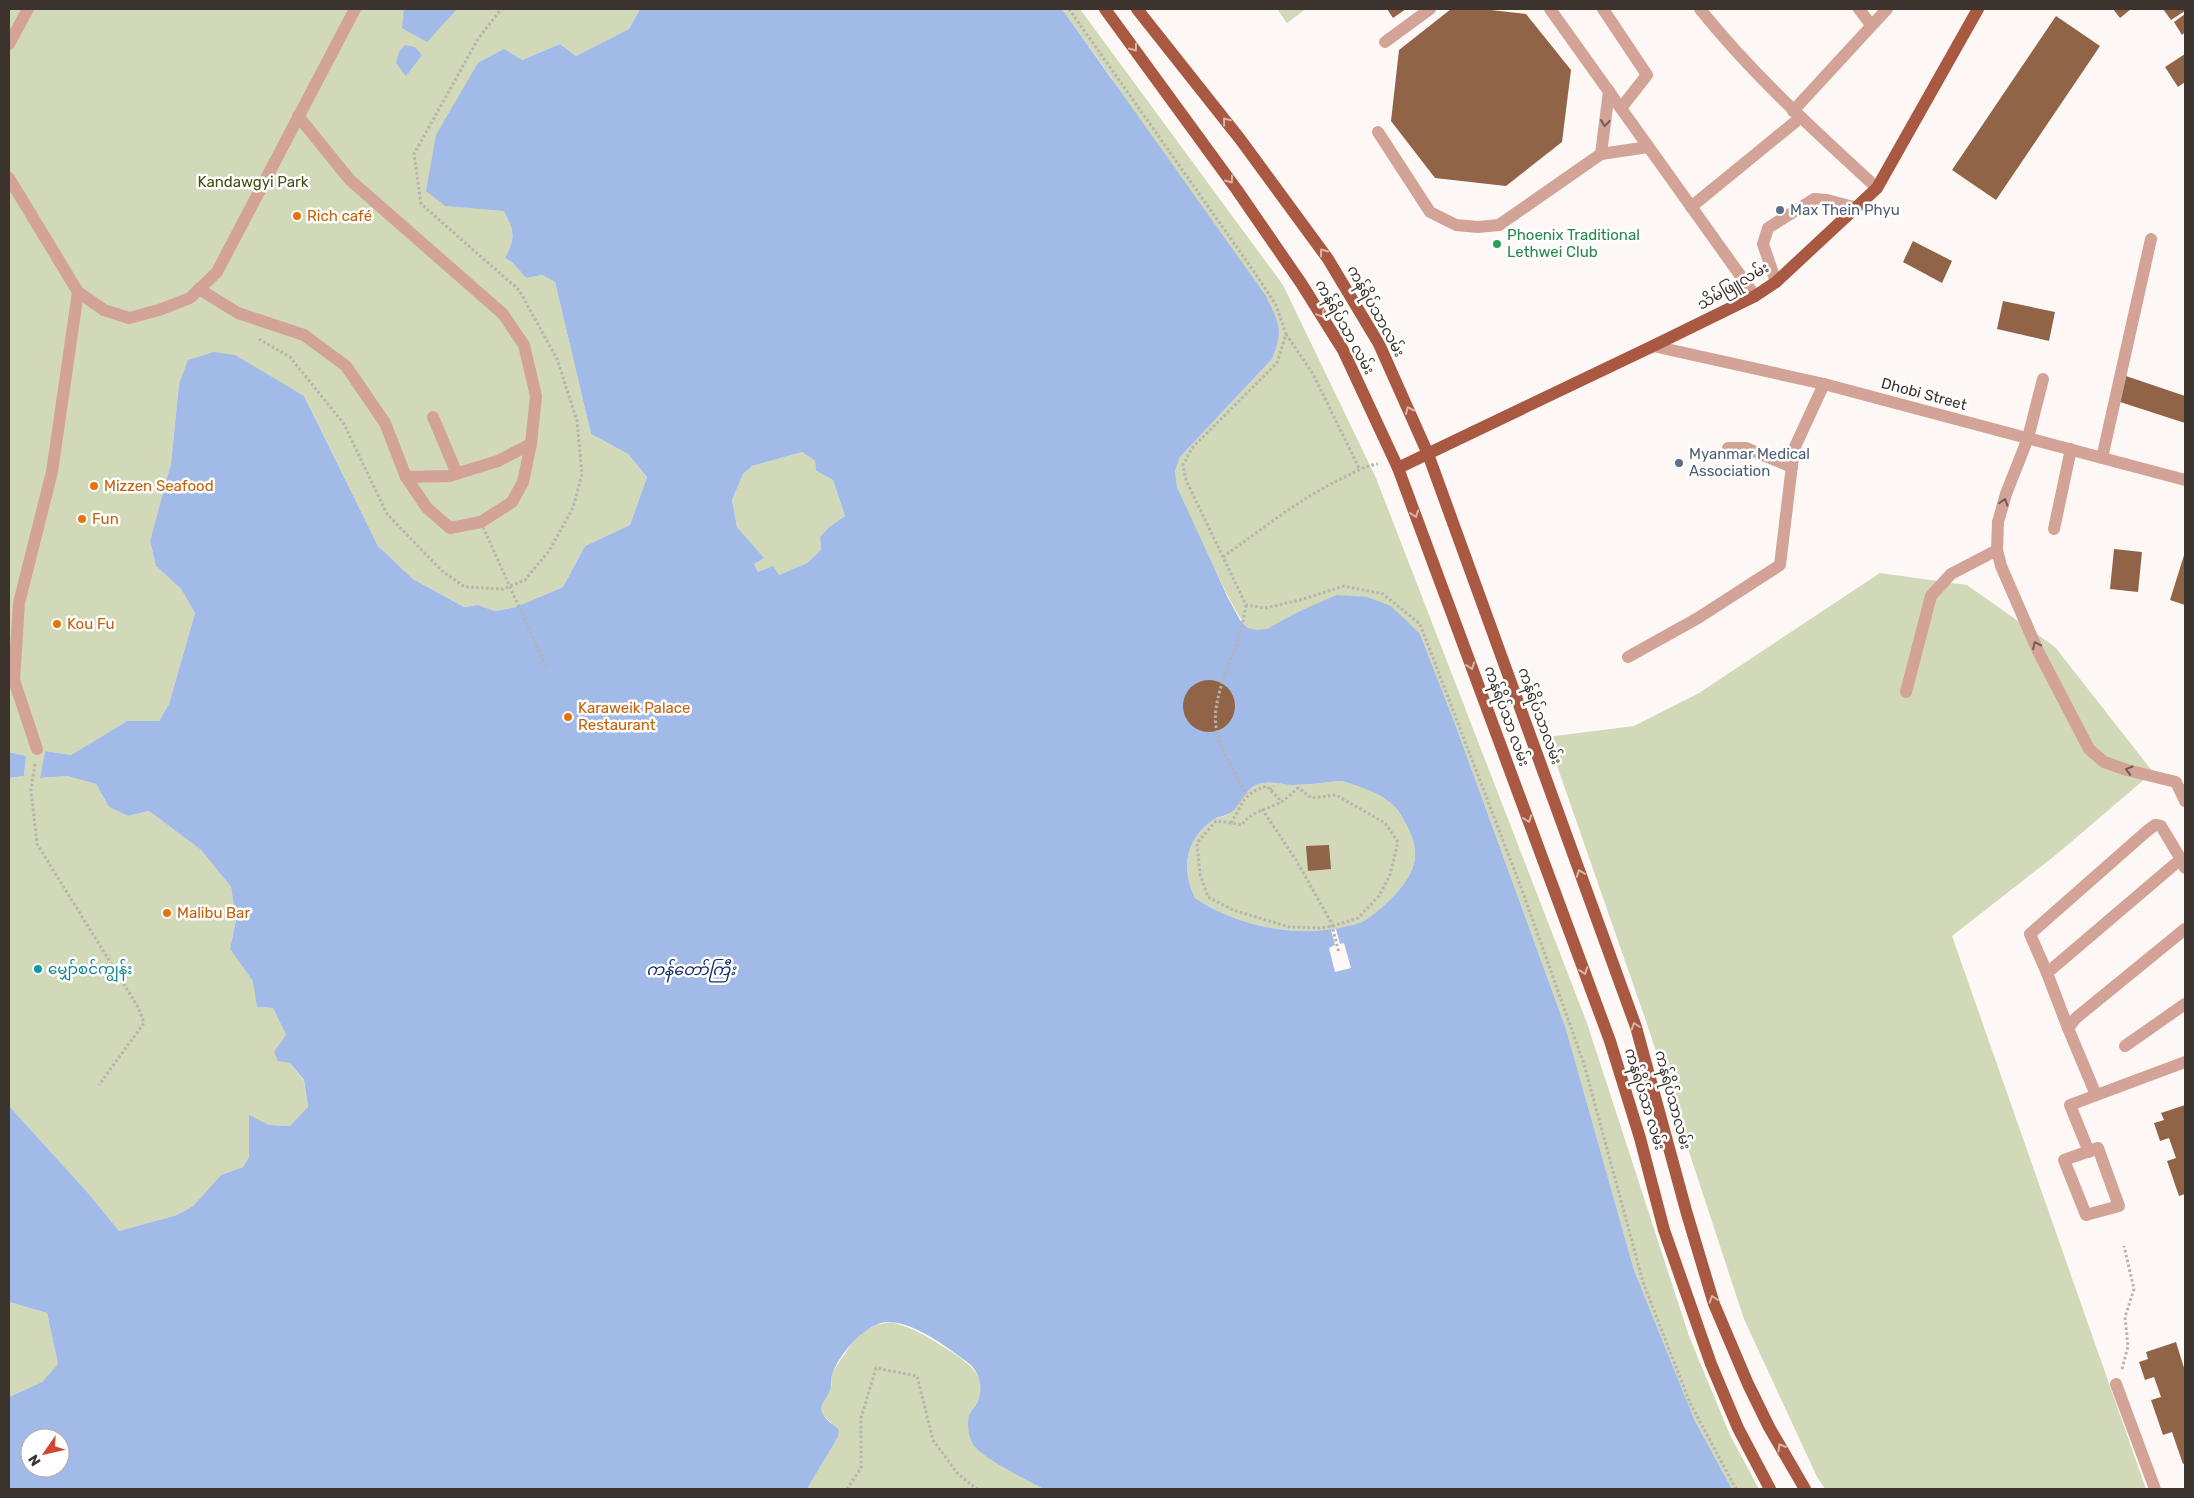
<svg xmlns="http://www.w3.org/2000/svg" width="2194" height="1498" viewBox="0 0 2194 1498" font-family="Rubik,'Noto Sans Myanmar',sans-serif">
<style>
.green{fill:#d1d9b9}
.water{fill:#a1bae8;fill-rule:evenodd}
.pier{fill:#fdf8f5}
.building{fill:#916347}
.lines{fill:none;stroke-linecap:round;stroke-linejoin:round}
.path{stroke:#b9b2ae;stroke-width:3;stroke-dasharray:2.5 2.5;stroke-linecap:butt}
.minor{stroke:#d2a396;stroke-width:12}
.major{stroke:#a95842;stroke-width:12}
.path-bridge{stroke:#b9b2ae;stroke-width:3;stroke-dasharray:2.5 2.5;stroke-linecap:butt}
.oneway{stroke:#d8b4aa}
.oneway2{stroke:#715a52}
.service-dot{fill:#5c6f8a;stroke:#fff;stroke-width:2}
.food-dot{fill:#e8710a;stroke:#fff;stroke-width:2}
.leisure-dot{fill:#2e9e5b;stroke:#fff;stroke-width:2}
.culture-dot{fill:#0f9aa8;stroke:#fff;stroke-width:2}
.labels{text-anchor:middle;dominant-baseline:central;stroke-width:5;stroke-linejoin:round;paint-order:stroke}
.park-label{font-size:15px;fill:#445015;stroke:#fff}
.service-label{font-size:15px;fill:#4e5e75;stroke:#fff;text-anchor:start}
.food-label{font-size:15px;fill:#c56008;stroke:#fff;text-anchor:start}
.leisure-label{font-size:15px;fill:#27864d;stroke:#fff;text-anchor:start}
.street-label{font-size:15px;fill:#3d332d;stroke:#fff}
.culture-label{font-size:15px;fill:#0d838f;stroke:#fff;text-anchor:start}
.water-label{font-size:16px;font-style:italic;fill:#152e65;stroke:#fff}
</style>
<rect width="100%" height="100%" fill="#fdf8f5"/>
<g class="green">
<path d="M9,9H640L629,29L576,56L560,44L522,60L445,206L504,210C514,231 516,237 505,258L512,262L526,278L542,275L555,282L591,434L628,454L647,477L630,525L585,546L563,587L516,607L495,611L478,605L464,607L413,579L378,546L304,396L179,384L171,463L150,541L156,566L181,589L195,613L169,704L159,721H127L71,755L45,751L40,778L67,776L96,784L109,807L128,816L149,811L201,850L231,887L236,920L230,949L254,981L258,1007L273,1008L286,1035L290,1063L304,1081L308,1108L290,1126L269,1125L243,1167L221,1175L193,1206L177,1215L119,1231L89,1194L9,1106V778L24,776L26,756L9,752Z"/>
<path d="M1062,9H1080L1283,285L1376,478L1587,1023L1689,1336L1730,1435L1759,1489H1732L1695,1421L1634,1270L1566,1029L1454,721L1420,634L1302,610C1288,618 1267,636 1250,629C1237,624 1186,507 1177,487L1175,471L1180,457L1272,359L1111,77Z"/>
<path d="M1277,9H1306L1287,23Z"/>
<path d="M802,452L815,461L816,471L833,480L845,516L829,527L820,537L821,550L807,563L779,575L758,572L754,564L763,558L737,527L732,500L743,474L752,466Z"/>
<path d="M1880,573L1967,585L2055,647L2153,772L2057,854L1952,936L2146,1489H1825L1817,1477L1744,1319L1647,1024L1547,737L1634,726L1699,693Z"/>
<path d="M1342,781C1361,787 1382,793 1396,808C1400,812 1403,819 1406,824C1411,833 1415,843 1415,853C1417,879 1382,910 1362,922C1358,924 1352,925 1347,926C1298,939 1236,926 1195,898C1181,868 1185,840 1213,820C1218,817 1225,817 1230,813C1241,803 1246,786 1263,783C1273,781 1283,785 1293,785C1310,785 1326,782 1342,781Z"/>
<path d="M9,1302L47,1313L58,1364L42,1382L9,1397Z"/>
<path d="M891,1322C916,1329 926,1336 947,1349C972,1365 997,1383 969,1413L983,1454L1043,1489H807L838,1437L839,1430L823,1415L821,1405L832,1386V1373L852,1343L863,1332L876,1325Z"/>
</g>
<g class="water">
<path d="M404,9H457L427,42L402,28Z"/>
<path d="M640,9H1062L1266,296C1279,324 1284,329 1272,359L1180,457L1175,471L1177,487L1228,598L1240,620L1248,628L1257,630L1267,629L1302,610L1337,595L1367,597L1391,606L1420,634L1454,721L1566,1029L1634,1270L1695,1421L1732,1489H1043C1028,1480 981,1458 973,1444C968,1436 967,1424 969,1415C970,1411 973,1409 975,1406C985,1392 981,1372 967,1362C947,1347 915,1323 890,1322C867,1321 841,1352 833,1372C830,1378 833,1384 830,1390C827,1399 818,1404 823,1414C825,1420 835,1425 839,1430L838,1437L807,1489H9V1397L42,1382L58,1364L47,1313L9,1302V1106L89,1194L119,1231L177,1215L193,1206L221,1175L243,1167L249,1157V1115L269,1125L290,1126L308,1107L304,1080L290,1063L278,1061L274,1052L286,1035L273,1008L257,1007L253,981L230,949L236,920L231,887L201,850L149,811L128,816L109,807L96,784L67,776L40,778L45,751L71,755L127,721H159L169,704L195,613L181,589L156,566L150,541L171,463L179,384L188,360L214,352L235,355L304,396L378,546L413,579L464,607L478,605L495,611L516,607L563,587L585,546L630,525L647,477L628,454L591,434L555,282L542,275L526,278L512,262L505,258C516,237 514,231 504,211L445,206L426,191L436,135L478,63L504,49L522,60L560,44L576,56L629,29ZM802,452L815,461L816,471L833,480L845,516L829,527L820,537L821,550L807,563L779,575L773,566L758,572L754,564L764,558L737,527L732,500L743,474L752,466ZM1342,781C1361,787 1382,793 1396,808C1400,812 1403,819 1406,824C1411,833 1415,843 1415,853C1417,879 1382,910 1362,922C1357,924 1352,925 1347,926C1298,939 1236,926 1195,898C1181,868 1185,840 1213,820C1219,816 1227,816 1233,811C1243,801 1246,786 1263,783C1272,781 1283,785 1293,785C1310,785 1326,782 1342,781ZM30,1438H60V1468H30Z"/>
<path d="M405,45L415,47L422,55L406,76L396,63L399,52Z"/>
<path d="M9,752L26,756L24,776L9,778Z"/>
</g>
<path class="pier" d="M1336,929L1340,944L1344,943L1351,968L1335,972L1329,948L1335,945L1331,930Z"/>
<g class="building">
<path d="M1387,9H1406L1393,18Z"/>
<path d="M1451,9H1482L1526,14L1571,70L1562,142L1506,186L1435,178L1391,121L1399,50Z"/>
<path d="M2113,9H2131L2120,18Z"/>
<path d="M2163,9H2185V11L2171,20Z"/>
<path d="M2185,14V32L2182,35L2174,22Z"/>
<path d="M2056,16L2100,46L1996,200L1952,170Z"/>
<path d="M2185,54V82L2178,87L2165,67Z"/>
<path d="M1913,241L1952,261L1942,283L1903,262Z"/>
<path d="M2003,301L2055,312L2049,341L1997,329Z"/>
<path d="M2126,376L2185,396V423L2117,401Z"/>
<path d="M2114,549L2142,552L2138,592L2110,589Z"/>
<path d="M2185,552V605L2170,600Z"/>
<circle cx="1209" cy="706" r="26"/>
<path d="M1329,845L1331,869L1308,871L1306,846Z"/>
<path d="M2185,1105V1194L2179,1196L2167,1161L2176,1158L2169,1138L2160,1141L2154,1123L2164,1120L2161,1113Z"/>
<path d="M2176,1342L2185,1371V1463L2183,1464L2172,1432L2163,1435L2151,1400L2161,1397L2154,1377L2145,1380L2139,1362L2148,1359L2146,1352Z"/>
</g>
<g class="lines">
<g class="path">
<path d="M1069,9L1257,276L1276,305L1286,334L1277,363L1192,448L1183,465L1186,480L1246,605L1265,608L1300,600L1344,586L1383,594L1420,624L1522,890L1584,1064L1643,1282L1690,1403L1736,1489"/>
<path d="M1286,334L1313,374L1360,470"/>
<path d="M259,339L290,357L344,424L387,514L442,571L465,587L503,589L525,580L549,551L573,508L582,474L577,421L557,359L519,290L421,204L414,154L478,39L501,9"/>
<path d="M1223,557C1265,527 1303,496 1349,475C1358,470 1369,465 1378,464"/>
<path d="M1246,605C1244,618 1241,631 1237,643C1228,669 1210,704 1217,732C1222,754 1236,775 1247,794"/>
<path d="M35,764L31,790L37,844L138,1007L144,1023L99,1085"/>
<path d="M1270,790L1274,786"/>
<path d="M1262,809L1296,860L1331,922L1339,953"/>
<path d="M1231,823L1216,821L1197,843L1200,874L1208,897L1233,910L1289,927L1320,928L1333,926L1358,918L1379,896L1390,875L1398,842L1385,823L1336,795L1312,798L1298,788C1292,793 1286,800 1279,803C1266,810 1251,811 1242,825L1231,823C1243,803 1243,793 1267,786L1279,799V804"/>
<path d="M2122,1369L2128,1346L2125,1317L2134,1289L2124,1246"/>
<path d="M847,1489L861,1468V1418L876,1368L917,1376L933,1440L958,1474L977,1489"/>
</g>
<g class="minor">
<path d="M1550,9L1755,296"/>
<path d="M1603,9L1647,75L1621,108"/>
<path d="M1700,9C1753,75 1815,131 1877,188"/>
<path d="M1859,9L1871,25"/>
<path d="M1385,42L1430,9"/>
<path d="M9,44L28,9"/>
<path d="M1793,111L1887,9"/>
<path d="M1378,132L1430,212L1456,225L1478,227L1499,225L1601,154L1648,147"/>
<path d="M1601,154L1609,91"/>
<path d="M9,178L78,292L104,310L129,318L159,310L190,298L217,272L355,9"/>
<path d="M1691,207L1800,118"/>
<path d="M1776,282L1763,244L1768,228L1814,199L1827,200L1857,208"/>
<path d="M199,289L238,313L304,335L346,366L385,423L406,477L427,508L450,528L481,522L512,502L523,482L531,444L536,396L524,345L503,314L350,180L298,116"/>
<path d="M1653,346L1824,384L2185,480"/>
<path d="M2043,379L2028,438L2006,494L1998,522L1997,550L2001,566L2038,651L2089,749L2104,762L2127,770L2176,782L2185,801"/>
<path d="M433,417L457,474"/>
<path d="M1728,448H1746L1792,467"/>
<path d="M2102,458L2151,239"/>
<path d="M406,477L449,476L498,461L531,444"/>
<path d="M2054,529L2071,449"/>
<path d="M1628,657L1698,618L1780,565L1794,449L1824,384"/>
<path d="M1906,692L1931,596L1951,574L1997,550"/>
<path d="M37,749L14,680L19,603L52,472L78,292"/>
<path d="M2047,973L2030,934L2147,831L2155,825L2161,826L2182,861"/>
<path d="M2068,1028L2047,973L2175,864L2182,861L2185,868"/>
<path d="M2125,1046L2185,1004"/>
<path d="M2096,1095L2068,1028L2076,1018L2185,929"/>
<path d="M2098,1148L2119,1206L2086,1215L2064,1160Z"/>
<path d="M2089,1152L2070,1105L2185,1062"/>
<path d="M2116,1384L2155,1489"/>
</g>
<g class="major">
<path d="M1105,9L1237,190L1301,283L1343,350L1398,468L1610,1041L1640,1138L1664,1230L1711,1364L1738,1428L1770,1489"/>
<path d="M1137,9L1240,139L1328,259L1379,344L1428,454L1636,1027L1687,1214L1714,1304L1748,1384L1769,1427L1805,1489"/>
<path d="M1398,468L1653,346L1755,296L1776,282L1877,188L1978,9"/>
</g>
<path class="path-bridge" d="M483,527L546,667"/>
</g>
<defs><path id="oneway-chevron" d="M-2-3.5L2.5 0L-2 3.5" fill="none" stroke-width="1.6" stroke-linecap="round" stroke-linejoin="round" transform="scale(1.25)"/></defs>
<g class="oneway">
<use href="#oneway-chevron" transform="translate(1134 48) rotate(54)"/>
<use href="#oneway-chevron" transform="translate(1226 121) rotate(-128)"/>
<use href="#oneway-chevron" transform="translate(1230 180) rotate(54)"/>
<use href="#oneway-chevron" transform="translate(1323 252) rotate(-126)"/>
<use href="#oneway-chevron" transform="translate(1321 314) rotate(58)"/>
<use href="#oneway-chevron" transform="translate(1409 410) rotate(-114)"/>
<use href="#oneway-chevron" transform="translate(1415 514) rotate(70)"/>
<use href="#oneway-chevron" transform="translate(1471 666) rotate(70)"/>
<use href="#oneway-chevron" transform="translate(1528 819) rotate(70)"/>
<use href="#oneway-chevron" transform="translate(1580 873) rotate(-110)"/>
<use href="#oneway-chevron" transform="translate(1584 971) rotate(70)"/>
<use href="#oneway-chevron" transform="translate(1635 1026) rotate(-108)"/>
<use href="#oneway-chevron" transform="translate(1713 1299) rotate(-108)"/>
<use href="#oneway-chevron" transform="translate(1781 1447) rotate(-120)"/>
</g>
<g class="oneway2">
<use href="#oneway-chevron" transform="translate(1605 123) rotate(97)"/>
<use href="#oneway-chevron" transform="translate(2004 502) rotate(-74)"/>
<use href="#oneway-chevron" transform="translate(2036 645) rotate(-115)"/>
<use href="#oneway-chevron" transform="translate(2129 770) rotate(-164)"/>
</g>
<g class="service-dot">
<circle cx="1780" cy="210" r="5"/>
<circle cx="1679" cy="463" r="5"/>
</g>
<g class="food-dot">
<circle cx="297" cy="216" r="5"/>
<circle cx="94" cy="486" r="5"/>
<circle cx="82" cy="519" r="5"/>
<circle cx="57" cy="624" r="5"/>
<circle cx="568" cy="717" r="5"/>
<circle cx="167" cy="913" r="5"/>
</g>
<circle class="leisure-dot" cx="1497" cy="244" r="5"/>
<circle class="culture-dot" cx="38" cy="969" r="5"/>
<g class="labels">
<g class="park-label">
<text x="253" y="182">Kandawgyi Park</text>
</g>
<g class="service-label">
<text x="1790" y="210">Max Thein Phyu</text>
<text x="1689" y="454">Myanmar Medical<tspan x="1689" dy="17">Association</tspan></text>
</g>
<g class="food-label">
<text x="307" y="216">Rich café</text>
<text x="104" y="486">Mizzen Seafood</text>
<text x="92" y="519">Fun</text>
<text x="67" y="624">Kou Fu</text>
<text x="578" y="708">Karaweik Palace<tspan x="578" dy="17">Restaurant</tspan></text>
<text x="177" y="913">Malibu Bar</text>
</g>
<g class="leisure-label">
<text x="1507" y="235">Phoenix Traditional<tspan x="1507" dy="17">Lethwei Club</tspan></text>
</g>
<g class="street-label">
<text transform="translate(1733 286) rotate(-30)">သိမ်ဖြူလမ်း</text>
<text transform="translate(1376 311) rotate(61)">ကန်ရိပ်သာလမ်း</text>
<text transform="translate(1345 327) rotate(61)">ကန်ရိပ်သာ လမ်း</text>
<text transform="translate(1924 394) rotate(15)">Dhobi Street</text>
<text transform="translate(1507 716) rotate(70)">ကန်ရိပ်သာ လမ်း</text>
<text transform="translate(1540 716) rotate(70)">ကန်ရိပ်သာလမ်း</text>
<text transform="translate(1645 1099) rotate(73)">ကန်ရိပ်သာ လမ်း</text>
<text transform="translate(1673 1100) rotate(75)">ကန်ရိပ်သာလမ်း</text>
</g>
<g class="culture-label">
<text x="48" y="969">မျှော်စင်ကျွန်း</text>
</g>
<g class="water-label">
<text x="691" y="969">ကန်တော်ကြီး</text>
</g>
</g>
<rect width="2194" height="1498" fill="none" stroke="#3d332d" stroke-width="20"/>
<g transform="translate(45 1453) rotate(236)"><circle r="24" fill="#ffffff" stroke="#b1adab"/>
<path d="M0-4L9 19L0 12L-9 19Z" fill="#d34634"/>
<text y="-8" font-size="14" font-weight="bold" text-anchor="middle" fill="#3d332d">N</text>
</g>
</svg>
